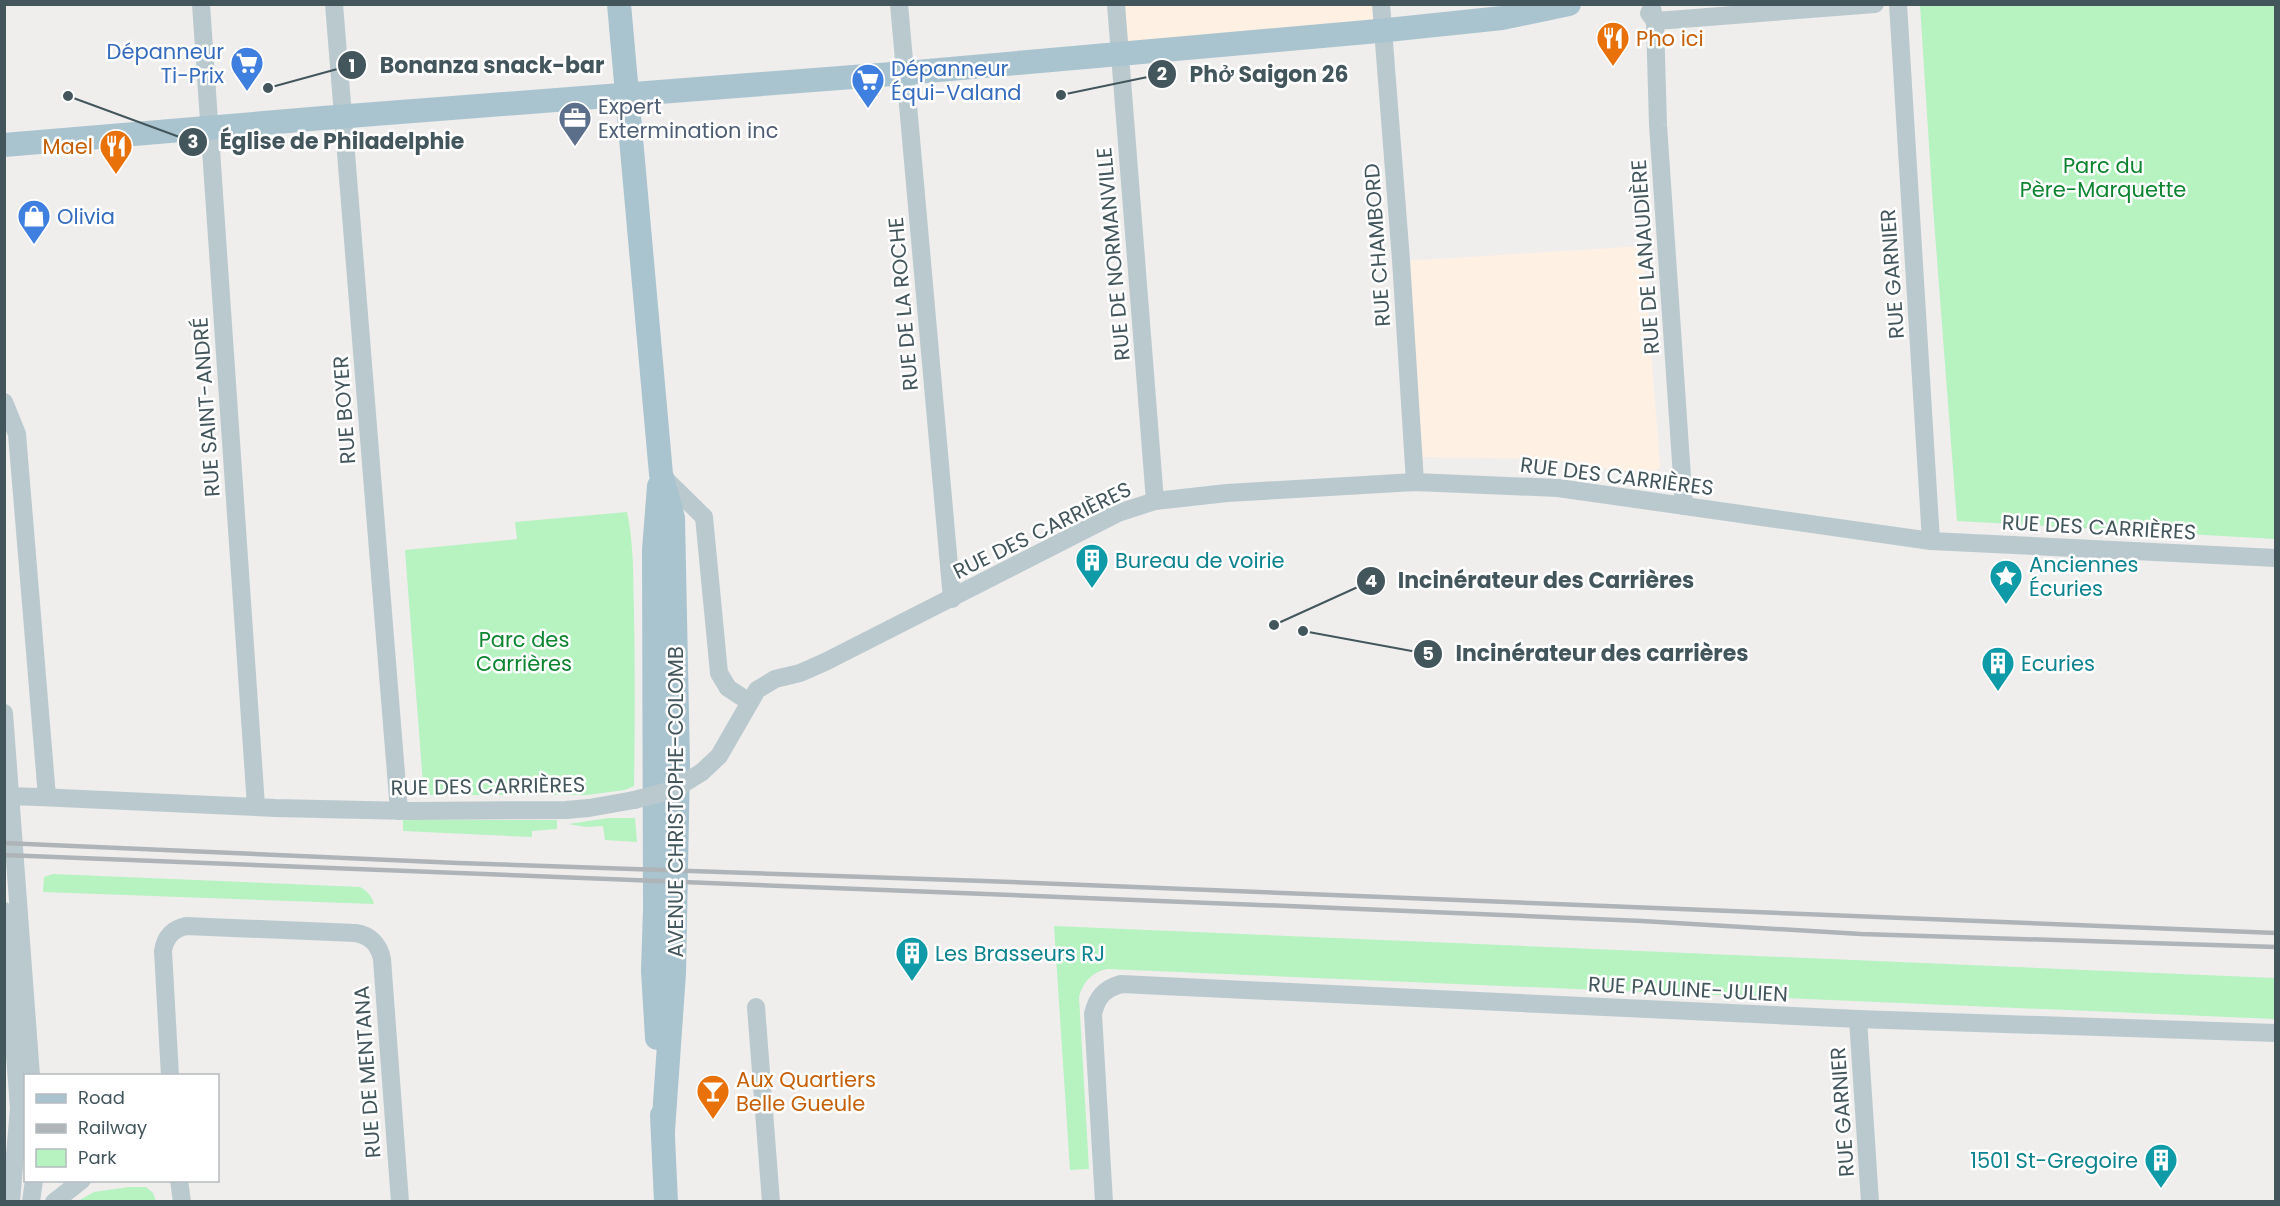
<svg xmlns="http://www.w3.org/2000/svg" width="2280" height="1206" viewBox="0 0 2280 1206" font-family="Poppins,sans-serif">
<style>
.commercial{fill:#fef0e3}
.green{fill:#b6f3c0}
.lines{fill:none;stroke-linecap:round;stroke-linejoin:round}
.minor{stroke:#b9c9ce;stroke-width:18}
.major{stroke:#a9c4cf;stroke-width:24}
.rail{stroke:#aeb4b8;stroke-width:4.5}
.minor-bridge{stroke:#b9c9ce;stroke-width:18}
.labels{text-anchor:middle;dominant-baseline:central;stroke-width:5;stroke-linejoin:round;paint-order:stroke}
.food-label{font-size:21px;fill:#c56008;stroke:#fff;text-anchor:start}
.shop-label{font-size:21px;fill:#366cbe;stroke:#fff;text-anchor:start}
.service-label{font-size:21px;fill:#4e5e75;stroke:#fff;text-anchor:start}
.park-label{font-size:21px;fill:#0d8430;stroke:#fff}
.street-label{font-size:21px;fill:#43565c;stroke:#fff}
.culture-label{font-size:21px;fill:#0d838f;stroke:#fff;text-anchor:start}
.leader{fill:none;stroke:#43565c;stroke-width:2}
.callout-dot{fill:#43565c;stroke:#fff;stroke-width:2}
.mark-label{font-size:18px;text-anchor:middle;font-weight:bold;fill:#fff}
.callout-label{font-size:22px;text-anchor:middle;font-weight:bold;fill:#43565c;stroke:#fff;stroke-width:5;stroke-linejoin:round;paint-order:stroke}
</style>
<rect width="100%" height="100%" fill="#f0eded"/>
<g class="commercial">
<path d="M1117,5H1376L1378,31L1121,56Z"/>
<path d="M1643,246L1660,467L1655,472L1648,475L1551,459L1418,457L1405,261Z"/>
</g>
<g class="green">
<path d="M1920,5H2275V539L1957,521L1933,207Z"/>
<path d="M627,512C634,544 633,577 634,609C635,668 635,727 634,786L625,790L587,795H429L423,784L405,550L517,539L515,522Z"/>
<path d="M609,818H635L637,842L605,840L603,826L586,827L568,824Z"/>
<path d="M403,820H557V829L532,831V837L403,831Z"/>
<path d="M53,874L360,887C367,891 372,896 374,904L43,892L44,877Z"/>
<path d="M1054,926L2275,978V1019L1107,969C1092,972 1083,982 1079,997L1089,1169L1070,1170Z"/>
<path d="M129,1187H146L153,1193L156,1201H78L94,1192Z"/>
</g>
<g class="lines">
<g class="minor">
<path d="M201,4L256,806"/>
<path d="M334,4L399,811"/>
<path d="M899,4L952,599"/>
<path d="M1116,4L1155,501"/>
<path d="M1381,4L1401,260L1415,482"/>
<path d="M1651,4L1655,21L1658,125L1684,506"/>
<path d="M1898,4L1931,541"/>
<path d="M1649,13L1655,21L1669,20L1875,4"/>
<path d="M4,402L17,434L47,797"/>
<path d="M661,475L704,517L719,673L728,688L748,701"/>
<path d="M4,713L31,1076"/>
<path d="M702,772L719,756L757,690L775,679L800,673L825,662L1118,513L1155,501L1227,493L1415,482L1558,488L1931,541L2276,558"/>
<path d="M39,797L275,808L411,811L566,810L589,808L634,800"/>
<path d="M4,911L19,1108L11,1202"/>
<path d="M756,1007L771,1202"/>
<path d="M1858,1019L1870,1202"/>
<path d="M170,1076L163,951C165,938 172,929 186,926L355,933C370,935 379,944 382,959L400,1202"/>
<path d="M179,1180L182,1202"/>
<path d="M31,1202L34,1180"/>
<path d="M54,1202L82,1180"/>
<path d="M1104,1202L1093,1014C1097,997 1104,989 1121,984L1858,1019L2276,1033"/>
</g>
<g class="major">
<path d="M619,4L661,474L673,518L678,764L674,973L663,1131"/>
<path d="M4,145L323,118L905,73L1378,31L1502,18L1569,4"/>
<path d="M657,1038L653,971L655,909L654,550L659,486"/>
<path d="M662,1115L666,1202"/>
</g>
<g class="rail">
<path d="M4,843L458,863L984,881L2276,933"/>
<path d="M4,855L1312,907L1642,921L1861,934L2276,947"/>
</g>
<g class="minor-bridge">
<path d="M4,796L39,797"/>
<path d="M634,800L673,790L702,772"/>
</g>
</g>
<defs>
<symbol id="restaurant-pin" viewBox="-11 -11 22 30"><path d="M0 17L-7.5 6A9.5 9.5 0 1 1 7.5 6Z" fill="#e8710a" stroke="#fff"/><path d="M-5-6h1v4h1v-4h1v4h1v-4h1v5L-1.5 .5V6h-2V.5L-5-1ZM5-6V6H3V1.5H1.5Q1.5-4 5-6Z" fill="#fff"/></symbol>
<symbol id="supermarket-pin" viewBox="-11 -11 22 30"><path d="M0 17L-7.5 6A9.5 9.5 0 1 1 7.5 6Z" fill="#3f7fe0" stroke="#fff"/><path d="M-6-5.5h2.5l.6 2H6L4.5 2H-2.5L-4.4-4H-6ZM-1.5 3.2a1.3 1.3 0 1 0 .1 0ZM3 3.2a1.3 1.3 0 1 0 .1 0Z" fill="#fff"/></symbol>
<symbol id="office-pin" viewBox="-11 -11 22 30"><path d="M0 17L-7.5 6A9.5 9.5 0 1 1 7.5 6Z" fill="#5c6f8a" stroke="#fff"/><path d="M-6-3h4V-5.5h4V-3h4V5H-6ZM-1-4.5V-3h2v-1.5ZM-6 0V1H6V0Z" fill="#fff"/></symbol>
<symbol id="shop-pin" viewBox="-11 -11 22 30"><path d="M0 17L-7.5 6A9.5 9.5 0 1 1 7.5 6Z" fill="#3f7fe0" stroke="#fff"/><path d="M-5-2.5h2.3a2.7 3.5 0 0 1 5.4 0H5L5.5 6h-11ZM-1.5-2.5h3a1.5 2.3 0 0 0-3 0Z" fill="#fff"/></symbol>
<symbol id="building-pin" viewBox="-11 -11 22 30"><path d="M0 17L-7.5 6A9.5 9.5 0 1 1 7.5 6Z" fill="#0f9aa8" stroke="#fff"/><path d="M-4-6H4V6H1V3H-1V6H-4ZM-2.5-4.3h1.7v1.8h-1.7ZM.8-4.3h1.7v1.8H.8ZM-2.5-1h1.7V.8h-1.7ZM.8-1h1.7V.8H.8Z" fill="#fff"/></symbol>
<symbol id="sight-pin" viewBox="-11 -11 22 30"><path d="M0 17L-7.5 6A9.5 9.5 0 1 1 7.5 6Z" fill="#0f9aa8" stroke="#fff"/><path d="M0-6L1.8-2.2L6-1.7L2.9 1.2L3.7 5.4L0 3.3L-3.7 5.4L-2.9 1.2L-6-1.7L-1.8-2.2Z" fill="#fff"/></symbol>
<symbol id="bar-pin" viewBox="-11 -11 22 30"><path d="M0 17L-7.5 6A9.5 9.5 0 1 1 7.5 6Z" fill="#e8710a" stroke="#fff"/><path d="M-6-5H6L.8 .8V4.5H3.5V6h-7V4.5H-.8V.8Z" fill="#fff"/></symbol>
</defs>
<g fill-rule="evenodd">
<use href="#restaurant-pin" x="1594" y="19" width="38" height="52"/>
<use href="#supermarket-pin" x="228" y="44" width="38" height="52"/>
<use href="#supermarket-pin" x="849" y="61" width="38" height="52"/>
<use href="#office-pin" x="556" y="99" width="38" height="52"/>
<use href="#restaurant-pin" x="97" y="127" width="38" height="52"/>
<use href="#shop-pin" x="15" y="197" width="38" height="52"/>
<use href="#building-pin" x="1073" y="541" width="38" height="52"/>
<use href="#sight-pin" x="1987" y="557" width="38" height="52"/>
<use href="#building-pin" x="1979" y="644" width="38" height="52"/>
<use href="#building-pin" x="893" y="934" width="38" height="52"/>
<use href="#bar-pin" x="694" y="1072" width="38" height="52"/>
<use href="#building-pin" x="2142" y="1141" width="38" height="52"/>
</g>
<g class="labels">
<g class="food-label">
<text x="1636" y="38">Pho ici</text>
<text x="93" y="146" text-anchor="end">Mael</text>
<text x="736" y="1079">Aux Quartiers<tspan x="736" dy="24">Belle Gueule</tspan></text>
</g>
<g class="shop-label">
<text x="224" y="51" text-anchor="end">Dépanneur<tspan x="224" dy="24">Ti-Prix</tspan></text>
<text x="891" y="68">Dépanneur<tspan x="891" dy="24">Équi-Valand</tspan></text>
<text x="57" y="216">Olivia</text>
</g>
<g class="service-label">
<text x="598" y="106">Expert<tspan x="598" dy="24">Extermination inc</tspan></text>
</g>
<g class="park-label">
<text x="2103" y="165">Parc du<tspan x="2103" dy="24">Père-Marquette</tspan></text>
<text x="524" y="639">Parc des<tspan x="524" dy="24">Carrières</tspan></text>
</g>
<g class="street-label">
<text transform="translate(1377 245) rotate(-94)">RUE CHAMBORD</text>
<text transform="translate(1113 254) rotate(-95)">RUE DE NORMANVILLE</text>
<text transform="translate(1645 257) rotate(-94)">RUE DE LANAUDIÈRE</text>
<text transform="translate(1892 274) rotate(-94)">RUE GARNIER</text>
<text transform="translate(903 304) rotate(-95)">RUE DE LA ROCHE</text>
<text transform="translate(206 407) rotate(-94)">RUE SAINT-ANDRÉ</text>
<text transform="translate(344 410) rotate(-94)">RUE BOYER</text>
<text transform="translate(1617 476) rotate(7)">RUE DES CARRIÈRES</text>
<text transform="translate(2099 527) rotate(3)">RUE DES CARRIÈRES</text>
<text transform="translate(1042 530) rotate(-26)">RUE DES CARRIÈRES</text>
<text transform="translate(488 786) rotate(-1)">RUE DES CARRIÈRES</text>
<text transform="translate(675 802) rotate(-90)">AVENUE CHRISTOPHE-COLOMB</text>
<text transform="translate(1688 989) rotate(3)">RUE PAULINE-JULIEN</text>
<text transform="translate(367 1072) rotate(-94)">RUE DE MENTANA</text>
<text transform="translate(1842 1112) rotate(-94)">RUE GARNIER</text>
</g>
<g class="culture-label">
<text x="1115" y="560">Bureau de voirie</text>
<text x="2029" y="564">Anciennes<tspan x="2029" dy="24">Écuries</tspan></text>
<text x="2021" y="663">Ecuries</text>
<text x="935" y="953">Les Brasseurs RJ</text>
<text x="2138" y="1160" text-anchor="end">1501 St-Gregoire</text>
</g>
</g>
<path class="leader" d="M268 88L352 65M1061 95L1162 74M68 96L193 142M1274 625L1371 581M1303 631L1428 654"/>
<g class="callout-dot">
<circle cx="268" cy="88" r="6"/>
<circle cx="1061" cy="95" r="6"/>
<circle cx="68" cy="96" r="6"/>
<circle cx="1274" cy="625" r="6"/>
<circle cx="1303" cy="631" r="6"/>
<circle cx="352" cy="65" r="15"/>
<circle cx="1162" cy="74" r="15"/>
<circle cx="193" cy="142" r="15"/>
<circle cx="1371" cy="581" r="15"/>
<circle cx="1428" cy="654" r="15"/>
</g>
<g class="mark-label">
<text x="352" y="72">1</text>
<text x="1162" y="80">2</text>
<text x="193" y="148">3</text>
<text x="1371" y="587">4</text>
<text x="1428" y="660">5</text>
</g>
<g class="callout-label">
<text x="492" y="73">Bonanza snack-bar</text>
<text x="1269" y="82">Phở Saigon 26</text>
<text x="342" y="149">Église de Philadelphie</text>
<text x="1546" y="588">Incinérateur des Carrières</text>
<text x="1602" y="661">Incinérateur des carrières</text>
</g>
<rect width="2280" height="1206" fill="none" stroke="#43565c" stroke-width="12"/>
<rect x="24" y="1074" width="195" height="108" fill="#ffffff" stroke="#b4bbbe" stroke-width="1.5"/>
<rect x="36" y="1094" width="30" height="9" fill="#a9c4cf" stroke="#b4bbbe" stroke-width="1.5"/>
<text x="78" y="1104" font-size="18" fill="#43565c">Road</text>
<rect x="36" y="1124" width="30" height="9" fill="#aeb4b8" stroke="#b4bbbe" stroke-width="1.5"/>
<text x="78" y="1134" font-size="18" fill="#43565c">Railway</text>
<rect x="36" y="1149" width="30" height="18" fill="#b6f3c0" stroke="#b4bbbe" stroke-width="1.5"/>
<text x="78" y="1164" font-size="18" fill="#43565c">Park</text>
</svg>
